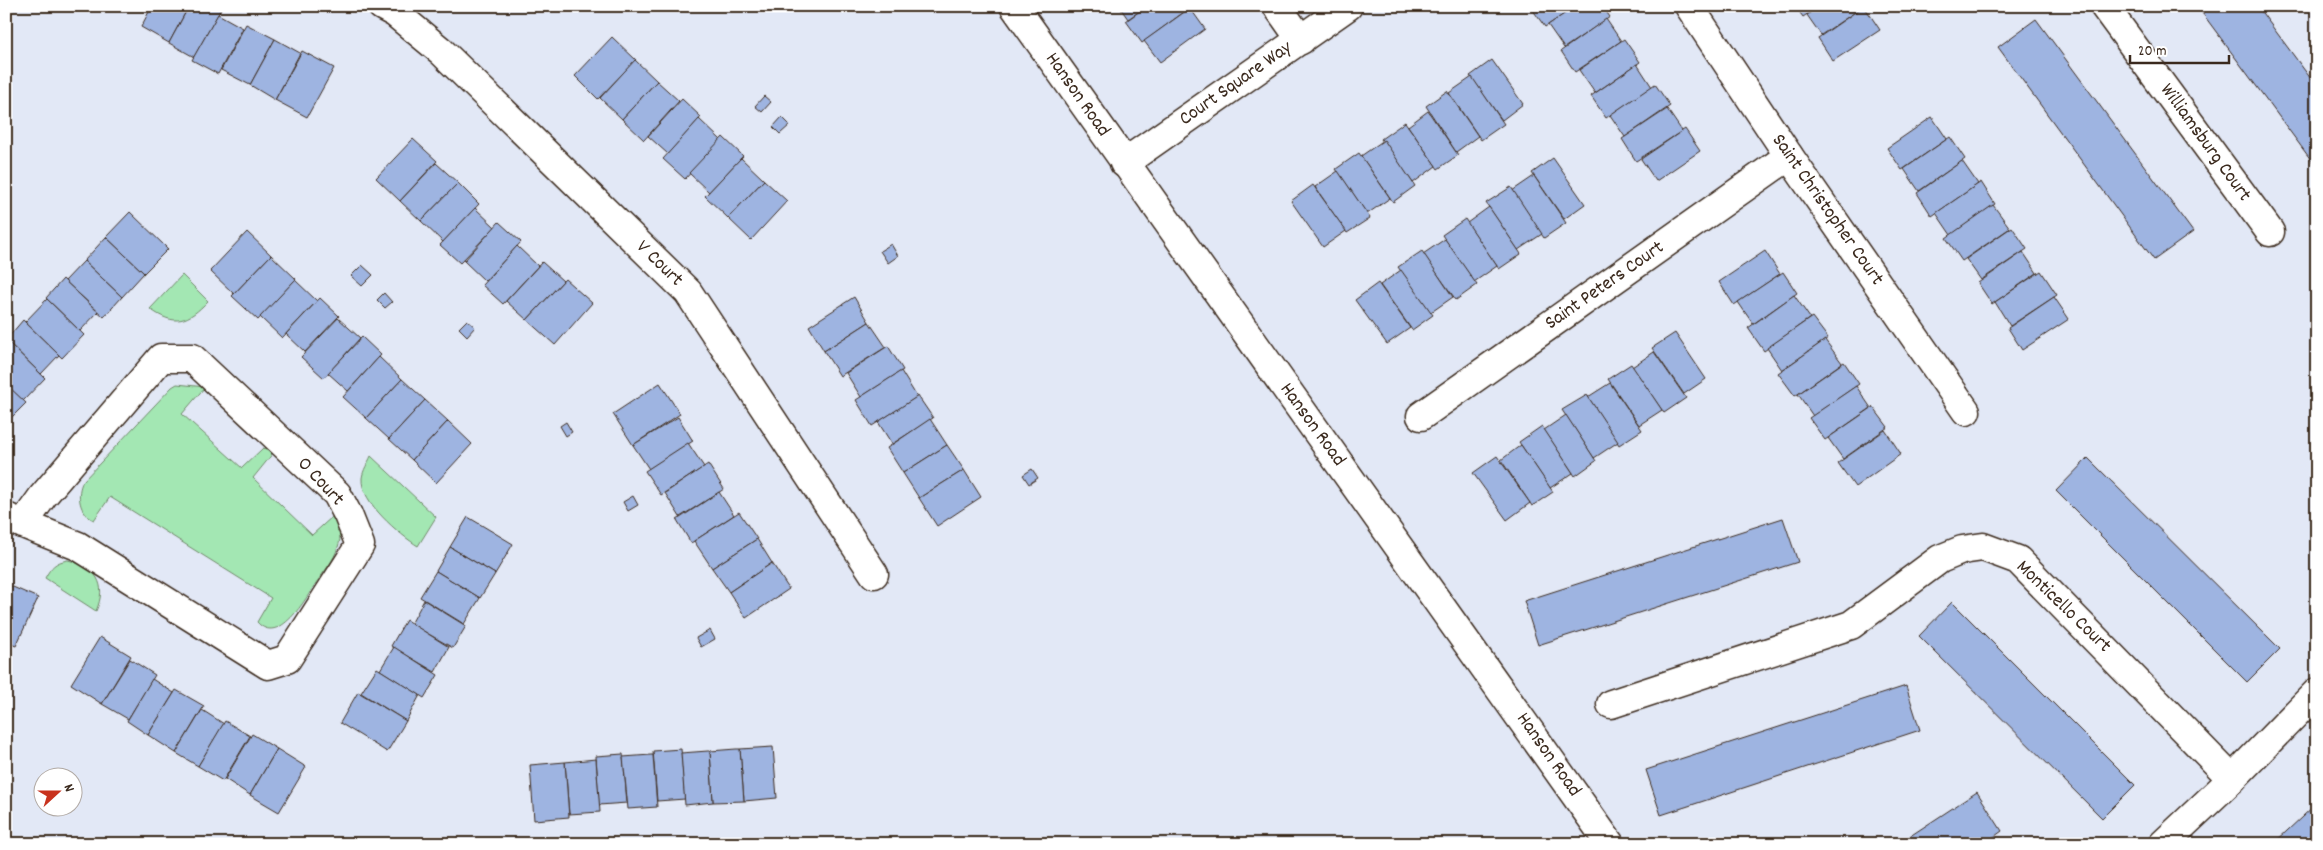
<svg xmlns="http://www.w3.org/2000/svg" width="2323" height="850" viewBox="0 0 2323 850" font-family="Dekko,sans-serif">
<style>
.green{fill:#a3e7b3;stroke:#6f8868}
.building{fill:#9eb4e1;stroke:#3b2a1e}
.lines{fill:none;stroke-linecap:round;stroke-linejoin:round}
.street-casing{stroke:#3b2a1e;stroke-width:31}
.secondary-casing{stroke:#3b2a1e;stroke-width:31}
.street{stroke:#fff;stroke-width:28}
.secondary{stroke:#fff;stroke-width:28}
.labels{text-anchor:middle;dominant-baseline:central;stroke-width:4.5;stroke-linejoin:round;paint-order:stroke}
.street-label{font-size:20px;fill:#3b2a1e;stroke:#fff}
</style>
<rect width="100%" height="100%" fill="#e2e8f6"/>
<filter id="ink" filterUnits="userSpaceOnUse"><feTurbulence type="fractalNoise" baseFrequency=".02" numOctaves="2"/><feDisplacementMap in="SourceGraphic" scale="10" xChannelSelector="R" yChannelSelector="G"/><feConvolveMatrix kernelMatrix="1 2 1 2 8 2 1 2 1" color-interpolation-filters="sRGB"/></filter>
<g filter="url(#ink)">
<g class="green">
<path d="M182,275L208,301C188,322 175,327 150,309Z"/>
<path d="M177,384L205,387L182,414L242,468L263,448L269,450L272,454L270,457L253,478L312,535L333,516L336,517C339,527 342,537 338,547C334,560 324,572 316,583C306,598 279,647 257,622L271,598L110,497L94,520C79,514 76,494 83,481L172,387Z"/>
<path d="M371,456L436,517L418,546C400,535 360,502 362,478C363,470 368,463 371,456Z"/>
<path d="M68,560C96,567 108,584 96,611L45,578C51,567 55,562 68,560Z"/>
</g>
<g class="building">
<path d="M152,6H189L169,43L141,27Z"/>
<path d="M189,6H216L221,9L194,57L169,43Z"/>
<path d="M1119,6H1147L1128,19Z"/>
<path d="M1147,6H1186L1188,9L1142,43L1126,21Z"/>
<path d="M1530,6H1576L1545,27Z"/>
<path d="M1576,6H1602L1610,17L1564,48L1548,25Z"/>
<path d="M1795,6H1819L1803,17Z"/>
<path d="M1819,6H1864L1821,35L1807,15Z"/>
<path d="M1864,6L1880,30L1833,61L1818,38Z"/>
<path d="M2197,6H2257L2317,87V168Z"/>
<path d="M1190,8L1205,29L1160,62L1144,41Z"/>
<path d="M218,14L243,28L218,74L192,60Z"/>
<path d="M1606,19L1621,41L1575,72L1561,51Z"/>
<path d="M2036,19L2193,232L2154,260L1998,47Z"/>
<path d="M246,24L275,39L250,85L221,70Z"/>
<path d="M612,37L636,60L598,99L575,76Z"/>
<path d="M275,39L300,53L275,100L250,85Z"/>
<path d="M1624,39L1640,62L1595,93L1579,70Z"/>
<path d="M302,51L334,68L307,117L275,100Z"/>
<path d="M635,60L657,81L622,119L600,98Z"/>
<path d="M1492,60L1523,104L1502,120L1470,76Z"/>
<path d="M1637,64L1652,87L1606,118L1591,96Z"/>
<path d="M1472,77L1504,124L1481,140L1449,93Z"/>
<path d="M657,81L679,101L644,140L622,119Z"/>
<path d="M1655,84L1670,106L1625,137L1610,115Z"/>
<path d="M1447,91L1478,136L1456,152L1426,106Z"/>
<path d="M764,96L771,102L762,112L755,106Z"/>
<path d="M682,99L701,117L668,154L648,136Z"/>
<path d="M1667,109L1682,131L1636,161L1622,139Z"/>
<path d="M1428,111L1458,155L1438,169L1408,126Z"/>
<path d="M782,117L790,125L780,134L773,127Z"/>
<path d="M1932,117L1947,139L1902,170L1887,148Z"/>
<path d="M699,119L721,140L685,179L663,159Z"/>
<path d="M1405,122L1436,166L1413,183L1381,139Z"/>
<path d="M1685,129L1700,151L1656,181L1641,159Z"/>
<path d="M723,137L743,156L709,192L689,173Z"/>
<path d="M1950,137L1965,159L1919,191L1904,169Z"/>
<path d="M413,139L437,161L400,201L376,178Z"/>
<path d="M1384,140L1415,186L1393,202L1361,156Z"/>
<path d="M1359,153L1390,198L1367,214L1336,169Z"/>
<path d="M741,158L764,180L728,218L705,196Z"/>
<path d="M1553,158L1585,204L1564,219L1532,173Z"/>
<path d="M1962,161L1978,184L1932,216L1917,193Z"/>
<path d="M436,163L458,183L421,221L400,201Z"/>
<path d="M1338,171L1370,218L1347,233L1315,187Z"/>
<path d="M1534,176L1566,223L1544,238L1512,191Z"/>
<path d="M764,180L787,201L751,240L728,218Z"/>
<path d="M1981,182L1995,204L1951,235L1936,213Z"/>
<path d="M458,183L479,204L443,242L421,221Z"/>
<path d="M1313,185L1346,231L1323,247L1291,201Z"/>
<path d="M1511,187L1542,234L1518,250L1486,203Z"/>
<path d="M1993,205L2010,228L1962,261L1946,238Z"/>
<path d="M1489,207L1521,254L1499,269L1467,223Z"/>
<path d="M475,208L495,227L460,263L440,245Z"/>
<path d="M130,212L168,249L144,273L106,237Z"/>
<path d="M1465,219L1497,266L1474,282L1442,235Z"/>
<path d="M499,222L521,242L485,281L464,261Z"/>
<path d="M2012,227L2027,249L1981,280L1966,259Z"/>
<path d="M247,232L271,255L234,294L210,271Z"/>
<path d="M106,237L144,273L122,297L84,261Z"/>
<path d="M1445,239L1477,285L1456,300L1423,254Z"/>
<path d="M891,244L898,256L888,263L880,251Z"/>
<path d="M517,246L538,266L503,304L482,285Z"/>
<path d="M1422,251L1453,297L1430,313L1398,267Z"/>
<path d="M1765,251L1780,274L1734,305L1719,282Z"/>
<path d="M2023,252L2037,273L1992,304L1978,283Z"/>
<path d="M271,255L296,279L258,320L232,296Z"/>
<path d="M84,261L122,297L104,317L65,281Z"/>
<path d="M542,262L563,281L527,320L506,301Z"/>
<path d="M362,265L373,275L362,286L351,276Z"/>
<path d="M1401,270L1433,315L1412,330L1380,285Z"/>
<path d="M2041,271L2057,295L2010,326L1995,302Z"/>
<path d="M1783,272L1797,293L1753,324L1738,302Z"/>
<path d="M63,279L98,312L80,331L46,298Z"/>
<path d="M565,279L592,303L555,345L527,320Z"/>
<path d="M295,280L317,301L282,338L260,317Z"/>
<path d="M1378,283L1410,328L1387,344L1355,300Z"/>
<path d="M384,293L392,302L385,308L377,300Z"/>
<path d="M1794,295L1810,318L1764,351L1748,328Z"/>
<path d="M854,297L869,322L824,351L809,326Z"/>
<path d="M2054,297L2069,319L2022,350L2008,328Z"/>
<path d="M320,298L339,316L305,352L286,334Z"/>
<path d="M47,299L84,335L62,358L25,322Z"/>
<path d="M1812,317L1828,338L1782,370L1767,348Z"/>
<path d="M338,318L360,338L324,378L301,357Z"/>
<path d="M23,320L59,355L41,374L6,340Z"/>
<path d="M467,320L475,327L467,336L459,328Z"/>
<path d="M869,322L886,347L840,376L824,351Z"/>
<path d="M1675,333L1706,379L1684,394L1652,348Z"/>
<path d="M362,337L381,355L348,391L328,373Z"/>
<path d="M1825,340L1842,363L1795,396L1778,373Z"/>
<path d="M8,342L45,378L23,401L6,384V344Z"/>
<path d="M888,346L903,370L861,397L846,373Z"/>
<path d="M1654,352L1686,398L1664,413L1632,367Z"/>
<path d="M379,357L402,379L366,418L343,397Z"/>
<path d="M1844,362L1859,384L1813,416L1798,394Z"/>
<path d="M1631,364L1662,410L1639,425L1608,379Z"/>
<path d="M901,371L917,397L872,426L856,400Z"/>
<path d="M402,379L425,400L389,439L366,418Z"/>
<path d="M660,383L680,414L633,445L613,414Z"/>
<path d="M1610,383L1642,430L1619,445L1588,397Z"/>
<path d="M6,384L26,403L6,423Z"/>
<path d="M1856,386L1871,408L1825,440L1809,418Z"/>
<path d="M1587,395L1618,442L1594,458L1562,410Z"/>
<path d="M918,396L933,418L892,444L878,422Z"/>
<path d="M425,400L448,421L412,460L389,439Z"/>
<path d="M1873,407L1888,427L1843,459L1828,438Z"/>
<path d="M1566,415L1596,461L1575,476L1544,430Z"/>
<path d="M678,417L693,441L649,469L633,445Z"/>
<path d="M930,419L947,445L903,473L887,448Z"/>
<path d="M448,421L472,444L436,483L412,460Z"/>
<path d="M566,422L572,432L566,436L560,426Z"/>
<path d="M1542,426L1573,473L1550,488L1519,442Z"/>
<path d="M1885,430L1901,454L1855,487L1838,463Z"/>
<path d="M688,443L704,467L661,495L645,471Z"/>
<path d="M947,445L964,470L919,498L903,473Z"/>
<path d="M1521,445L1553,492L1532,506L1501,460Z"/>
<path d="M1497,456L1530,503L1507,520L1473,473Z"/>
<path d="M2088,458L2280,649L2247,682L2056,491Z"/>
<path d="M708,464L724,489L680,517L665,493Z"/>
<path d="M1032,469L1038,478L1029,484L1023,475Z"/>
<path d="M964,470L981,497L937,526L919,498Z"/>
<path d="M719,492L734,515L691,543L677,520Z"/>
<path d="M633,496L638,505L628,511L623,502Z"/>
<path d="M739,512L757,539L712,568L694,541Z"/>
<path d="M468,517L513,544L495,574L450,547Z"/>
<path d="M1783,518L1798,562L1538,645L1524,601Z"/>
<path d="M757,539L772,563L729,592L712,568Z"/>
<path d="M450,547L495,574L480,598L436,571Z"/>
<path d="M772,563L789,589L746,618L729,592Z"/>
<path d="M436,571L480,598L464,624L420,597Z"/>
<path d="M6,584L38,598L16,646L6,642Z"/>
<path d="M424,600L466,626L453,648L411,624Z"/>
<path d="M1952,602L2135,785L2102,818L1919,636Z"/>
<path d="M406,620L449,647L435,672L391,646Z"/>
<path d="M710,630L715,639L701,647L696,638Z"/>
<path d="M100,637L131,656L102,704L71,684Z"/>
<path d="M394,647L438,675L424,698L380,670Z"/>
<path d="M130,659L155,675L128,719L102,704Z"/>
<path d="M377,668L420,695L406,721L361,693Z"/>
<path d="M152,679L174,693L148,735L127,721Z"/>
<path d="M1906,686L1920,730L1661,815L1646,770Z"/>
<path d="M176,690L204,706L176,753L148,735Z"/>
<path d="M358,692L406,721L387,752L340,723Z"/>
<path d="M202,710L224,724L198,766L176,753Z"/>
<path d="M225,721L250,736L223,781L198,766Z"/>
<path d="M252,734L277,749L250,795L225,779Z"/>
<path d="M773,747L777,798L744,801L740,749Z"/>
<path d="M277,749L306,767L279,812L250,795Z"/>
<path d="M681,749L685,799L657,801L653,751Z"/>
<path d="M736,749H740L744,801L713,802L710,751Z"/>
<path d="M708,751H710L713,802L685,805L681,753Z"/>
<path d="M623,754L627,803L599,805L596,756Z"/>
<path d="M651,755H653L657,807L628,809L623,757Z"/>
<path d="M596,759L600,812L569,814L565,762Z"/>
<path d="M565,762L569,817L534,820L530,765Z"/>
<path d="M1977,792L2002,831L1984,844H1898Z"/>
<path d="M2317,803V844H2273Z"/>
</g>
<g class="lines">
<defs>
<g id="street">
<path d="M382,6L395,13L441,51L688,292L874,574"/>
<path d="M1277,6L1301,40"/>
<path d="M1689,6L1789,156L1966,411"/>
<path d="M2104,6L2270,232"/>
<path d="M1124,163L1348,6"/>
<path d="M1421,416L1789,156"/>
<path d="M6,517L78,546L268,665L287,659L360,545L348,515L337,494L192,358H161L43,496L23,524"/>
<path d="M1611,704L1851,625L1940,559L1962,550L1983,547L2018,560L2232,779"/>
<path d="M2163,844L2232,779L2317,692"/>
</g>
<path id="secondary" d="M1014,6L1610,844"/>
</defs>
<use href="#street" class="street-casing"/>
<use href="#secondary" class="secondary-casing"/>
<use href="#street" class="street"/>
<use href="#secondary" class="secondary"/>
</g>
</g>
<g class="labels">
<g class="street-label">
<text transform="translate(1236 84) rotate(-35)">Court Square Way</text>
<text transform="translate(1077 95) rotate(55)">Hanson Road</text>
<text transform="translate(2205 143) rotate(54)">Williamsburg Court</text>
<text transform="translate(1827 210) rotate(55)">Saint Christopher Court</text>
<text transform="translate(659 264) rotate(44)">V Court</text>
<text transform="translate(1605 286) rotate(-35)">Saint Peters Court</text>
<text transform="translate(1312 425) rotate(54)">Hanson Road</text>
<text transform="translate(320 482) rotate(47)">O Court</text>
<text transform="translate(2063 607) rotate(44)">Monticello Court</text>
<text transform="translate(1548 755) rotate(55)">Hanson Road</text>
</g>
</g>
<rect width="2323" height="850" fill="none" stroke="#fff" stroke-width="25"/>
<rect x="12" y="12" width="2298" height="825" fill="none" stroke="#3b2a1e" stroke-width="2" filter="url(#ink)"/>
<g transform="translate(58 792) rotate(69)"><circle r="24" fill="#ffffff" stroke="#b1aaa5"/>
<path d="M0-4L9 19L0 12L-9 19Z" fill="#c8321e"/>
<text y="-8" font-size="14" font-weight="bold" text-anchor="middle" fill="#3b2a1e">N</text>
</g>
<path d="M2130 55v8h99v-8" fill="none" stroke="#3b2a1e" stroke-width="2.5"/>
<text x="2138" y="55" font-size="15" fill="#3b2a1e" stroke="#ffffff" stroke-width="4" paint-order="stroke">20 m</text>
</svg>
